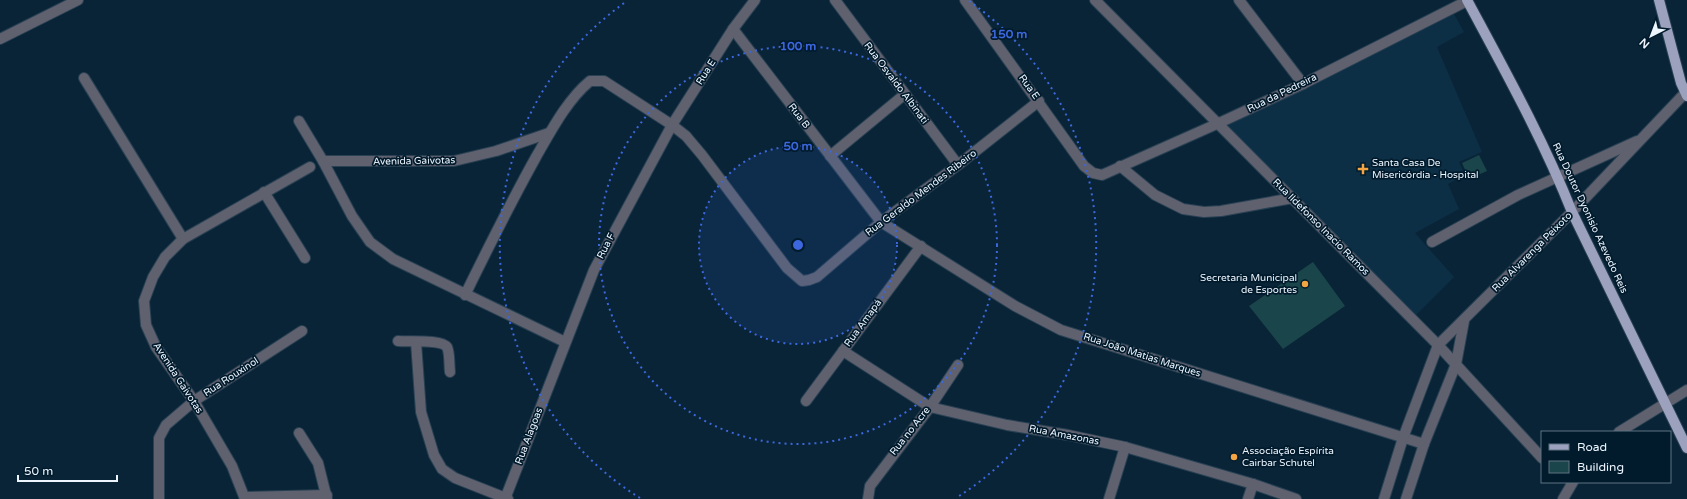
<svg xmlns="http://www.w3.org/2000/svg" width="1687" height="499" viewBox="0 0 1687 499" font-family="'Varela Round',sans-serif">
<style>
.built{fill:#0d2f46}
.building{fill:#1a454b}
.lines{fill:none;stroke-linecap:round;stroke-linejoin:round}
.minor-casing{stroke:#294153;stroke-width:12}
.major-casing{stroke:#294153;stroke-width:12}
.minor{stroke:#5f616f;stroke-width:10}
.major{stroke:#9ca1bd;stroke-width:10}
.ring{fill:none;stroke:#3c67de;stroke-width:2;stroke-dasharray:2 4}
.poi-dot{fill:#f3a443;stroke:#011b2d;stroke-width:1.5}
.labels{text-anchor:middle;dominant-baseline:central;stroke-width:3.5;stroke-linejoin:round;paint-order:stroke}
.street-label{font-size:10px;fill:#edf6fe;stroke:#011b2d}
.poi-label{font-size:10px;fill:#edf6fe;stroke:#011b2d;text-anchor:start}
.centre{fill:#3c67de;stroke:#011b2d;stroke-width:2}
.ring-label{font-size:12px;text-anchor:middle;font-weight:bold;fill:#3c67de;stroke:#011b2d;stroke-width:3.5;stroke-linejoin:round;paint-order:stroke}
</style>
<rect width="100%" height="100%" fill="#092437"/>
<path class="built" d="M1454,14L1464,32L1437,47L1482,152L1459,162L1465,175L1448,184L1459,209L1415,233L1454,277L1416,315L1221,126Z"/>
<g class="building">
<path d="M1479,155L1487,171L1469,179L1462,163Z"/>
<path d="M1313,262L1345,306L1283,349L1249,306Z"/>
</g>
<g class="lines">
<defs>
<g id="minor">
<path d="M835,0L958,165"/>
<path d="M965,0L1084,166L1093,173L1102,175L1219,123L1303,84L1467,1"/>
<path d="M1095,0L1438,345L1542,458"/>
<path d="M1239,0L1303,84"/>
<path d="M733,29L881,222L1015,306L1061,330L1424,444"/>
<path d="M0,39L78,0"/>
<path d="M84,78L183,239"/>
<path d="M299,121L323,161L352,216L370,242L393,259L565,342"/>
<path d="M830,156L905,94"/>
<path d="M323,161H454L496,151L549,133"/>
<path d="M1120,166L1155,195L1183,209L1204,212L1221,211L1293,198"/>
<path d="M264,192L305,258"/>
<path d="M1432,242L1518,195L1637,141"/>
<path d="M465,295C488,248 511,202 536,157C551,131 567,100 590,81H604L672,125L686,136L702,155L787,268L802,281L809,280L817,277L881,222L958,165L1039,101"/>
<path d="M398,341C409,342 441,339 447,347C450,353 449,365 450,372"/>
<path d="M416,342L421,412L434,455L442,469L455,478L508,499"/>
<path d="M843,351L930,407L1007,425L1068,435L1125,447L1253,484L1296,499"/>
<path d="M806,401L921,246"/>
<path d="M1619,432L1687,390"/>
<path d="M299,433L318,463L327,499"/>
<path d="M245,497L327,495"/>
<path d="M159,499V438L166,425L194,401L302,331"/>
<path d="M245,499L232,466L194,401L156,347L146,325L144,301L153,277L165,257L183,239L310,167"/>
<path d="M505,499L594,270L672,125L733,29L755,0"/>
<path d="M868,499L870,486L930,407L958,365"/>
<path d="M1109,499L1125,447"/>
<path d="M1248,499L1253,484"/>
<path d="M1384,499L1403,438L1438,345L1572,212L1687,91"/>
<path d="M1406,499L1424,444L1456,364L1464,321"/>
<path d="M1563,499L1573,482"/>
</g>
<g id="major">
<path d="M1467,0C1504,69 1543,139 1572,212L1687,448"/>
<path d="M1659,0L1681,83L1687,96"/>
</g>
</defs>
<use href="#minor" class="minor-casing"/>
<use href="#major" class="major-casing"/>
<use href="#minor" class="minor"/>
<use href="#major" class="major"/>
</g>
<circle cx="798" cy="245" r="99" fill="#3c67de" fill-opacity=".12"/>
<g class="ring">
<circle cx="798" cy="245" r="99"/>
<circle cx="798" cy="245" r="199"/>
<path d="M640 498A298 298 0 0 1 627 1M969 1A298 298 0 0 1 956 498"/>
</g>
<g class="poi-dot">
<path d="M1361 163h4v4h4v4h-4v4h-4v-4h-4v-4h4z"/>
<circle cx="1305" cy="284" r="4"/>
<circle cx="1234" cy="457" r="4"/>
</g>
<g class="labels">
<g class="street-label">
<text transform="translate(706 72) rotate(-58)">Rua E</text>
<text transform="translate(896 83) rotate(53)">Rua Osvaldo Albinati</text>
<text transform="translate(1029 87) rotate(54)">Rua E</text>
<text transform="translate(1282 93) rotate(-26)">Rua da Pedreira</text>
<text transform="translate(799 116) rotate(53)">Rua B</text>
<text transform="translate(414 161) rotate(-1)">Avenida Gaivotas</text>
<text transform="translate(921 193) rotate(-37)">Rua Geraldo Mendes Ribeiro</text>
<text transform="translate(1590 218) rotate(65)">Rua Doutor Dyonisio Azevedo Reis</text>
<text transform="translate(1321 227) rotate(45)">Rua Ildefonso Inacio Ramos</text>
<text transform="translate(606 246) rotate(-63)">Rua F</text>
<text transform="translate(1532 252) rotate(-45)">Rua Alvarenga Peixoto</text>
<text transform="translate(863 323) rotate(-54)">Rua Amapá</text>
<text transform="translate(1142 355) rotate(18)">Rua João Matias Marques</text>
<text transform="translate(231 377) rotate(-33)">Rua Rouxinol</text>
<text transform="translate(178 378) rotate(57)">Avenida Gaivotas</text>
<text transform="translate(910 431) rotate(-52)">Rua no Acre</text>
<text transform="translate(1064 435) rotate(11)">Rua Amazonas</text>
<text transform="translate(529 436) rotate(-69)">Rua Alagoas</text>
</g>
<g class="poi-label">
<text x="1372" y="163">Santa Casa De<tspan x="1372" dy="12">Misericórdia - Hospital</tspan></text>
<text x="1297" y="278" text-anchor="end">Secretaria Municipal<tspan x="1297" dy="12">de Esportes</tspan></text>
<text x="1242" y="451">Associação Espírita<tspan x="1242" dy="12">Cairbar Schutel</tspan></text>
</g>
</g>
<circle cx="798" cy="245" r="6" class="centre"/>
<g class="ring-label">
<text x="1009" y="38">150 m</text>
<text x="798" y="50">100 m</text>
<text x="798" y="150">50 m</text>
</g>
<rect x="1541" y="431" width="130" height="52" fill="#011b2d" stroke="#5f7381"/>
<rect x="1549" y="444" width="20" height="6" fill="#9ca1bd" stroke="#5f7381"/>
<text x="1577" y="451" font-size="12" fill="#edf6fe">Road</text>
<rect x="1549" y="461" width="20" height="12" fill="#1a454b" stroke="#5f7381"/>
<text x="1577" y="471" font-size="12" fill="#edf6fe">Building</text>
<g transform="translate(1651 36) rotate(222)" stroke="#011b2d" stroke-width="3" paint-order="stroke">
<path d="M0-3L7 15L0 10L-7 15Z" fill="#edf6fe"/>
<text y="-6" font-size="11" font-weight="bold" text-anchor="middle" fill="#edf6fe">N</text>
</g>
<path d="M18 475v6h99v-6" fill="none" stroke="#edf6fe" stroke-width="2"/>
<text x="24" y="475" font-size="12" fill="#edf6fe" stroke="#011b2d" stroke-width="3" paint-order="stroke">50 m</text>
</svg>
